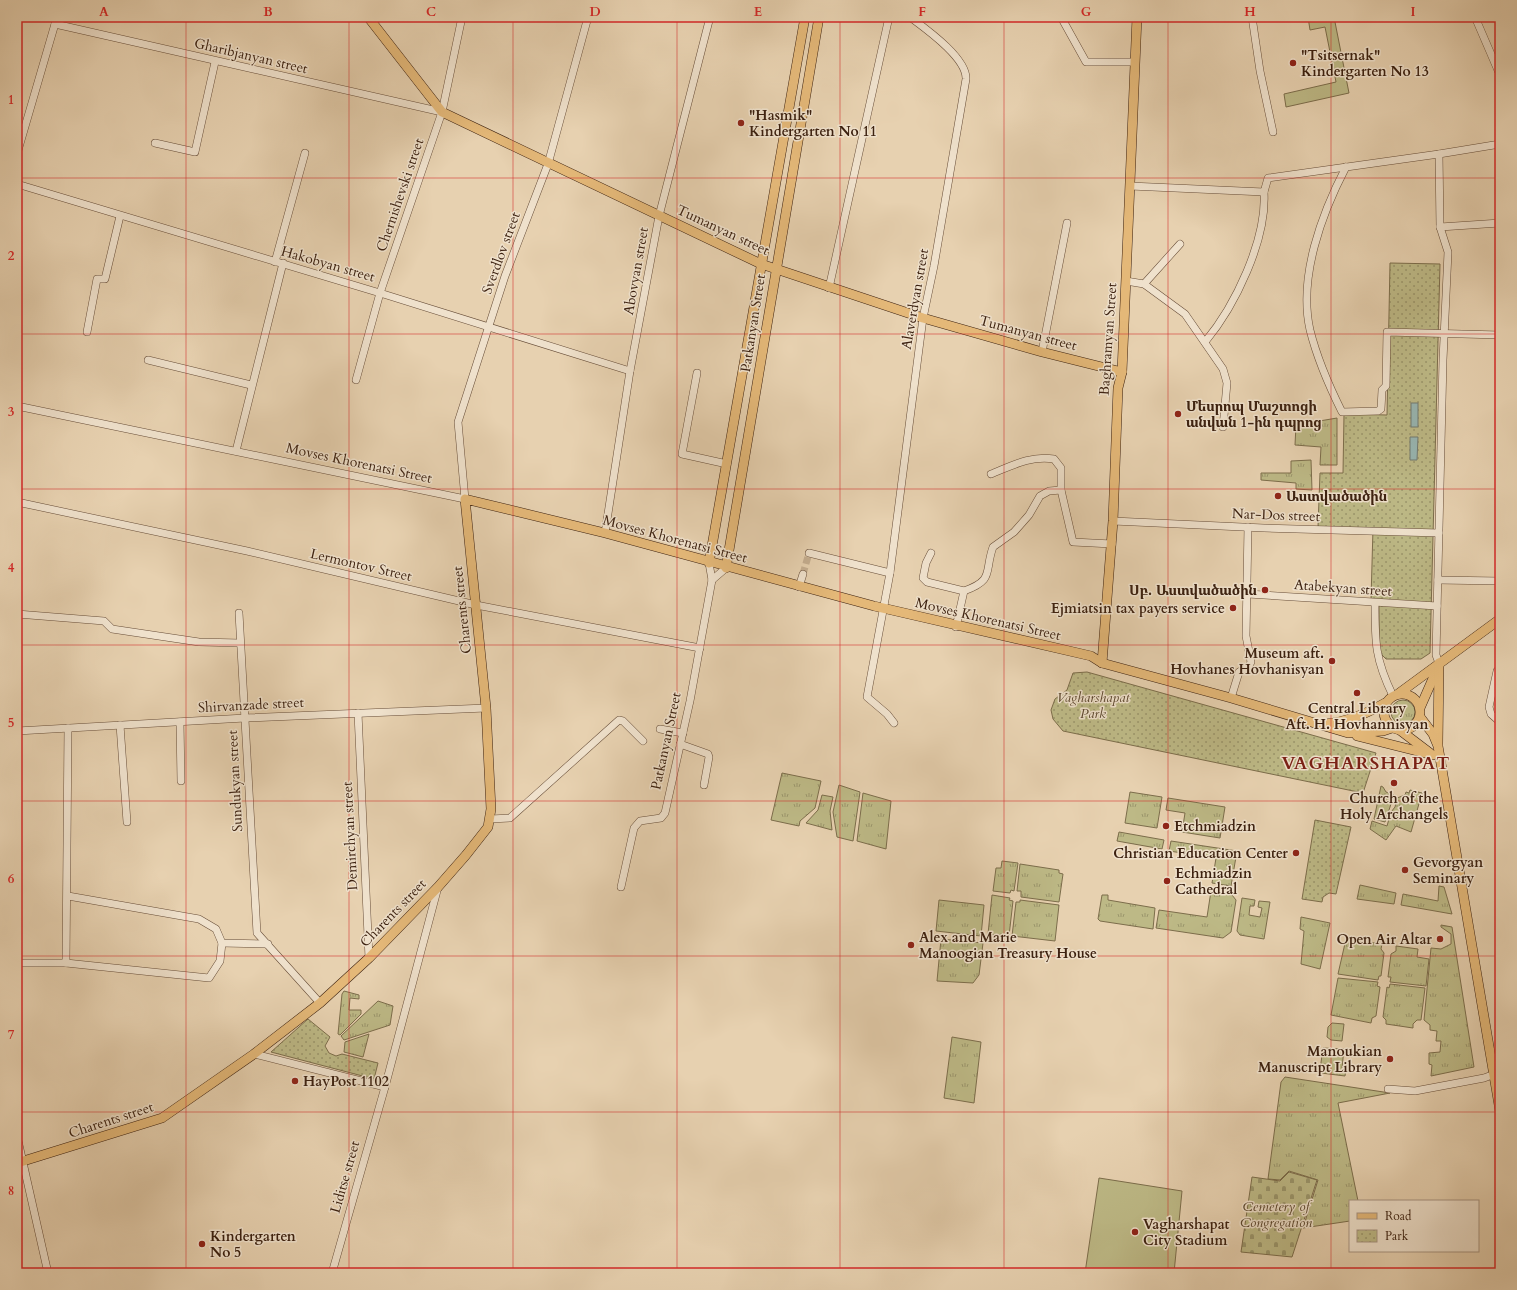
<svg xmlns="http://www.w3.org/2000/svg" width="1517" height="1290" viewBox="0 0 1517 1290" font-family="Cardo,'Noto Serif Armenian',serif">
<style>
.grass{fill:url(#grass-tufts);stroke:#7c6d4b}
.cemetery{fill:url(#cemetery-stones);stroke:#7c6d4b}
.park{fill:url(#park-dots);stroke:#7c6d4b}
.garden{fill:#bdb986;stroke:#7c6d4b}
.water{fill:#98b6b2;stroke:#737a71}
.lines{fill:none;stroke-linecap:round;stroke-linejoin:round}
.minor-tunnel{stroke:#c5ae90;stroke-width:7;stroke-dasharray:7 3.5;stroke-linecap:butt}
.minor-casing{stroke:#674d38;stroke-width:8}
.major-casing{stroke:#3c2110;stroke-width:10}
.minor{stroke:#efe1cc;stroke-width:7}
.major{stroke:#e4b878;stroke-width:9}
.grid{fill:none;stroke:#d62828;stroke-width:1;stroke-opacity:0.55}
.poi-dot{fill:#8f2418;stroke:#efe1cc;stroke-width:1.5}
.labels{text-anchor:middle;dominant-baseline:central;stroke-width:3;stroke-linejoin:round;paint-order:stroke}
.poi-label{font-size:14px;font-weight:bold;fill:#3c2110;stroke:#efe1cc;text-anchor:start}
.street-label{font-size:14px;fill:#3c2110;stroke:#efe1cc}
.park-label{font-size:14px;font-style:italic;fill:#5c472e;stroke:#efe1cc}
.district-label{font-size:18px;font-weight:bold;letter-spacing:1px;fill:#7a1f14;stroke:#efe1cc}
.neatline{fill:none;stroke:#d62828;stroke-width:1.5}
.grid-label{font-size:13px;text-anchor:middle;font-weight:bold;fill:#d62828}
</style>
<defs>
<pattern id="grass-tufts" width="24" height="20" patternUnits="userSpaceOnUse"><rect width="24" height="20" fill="#bdb986"/><path d="M3 7l-1-3M5 7V3M7 7l1-3M15 17l-1-3M17 17v-4M19 17l1-3" fill="none" stroke="#9b966c"/></pattern>
<pattern id="cemetery-stones" width="16" height="16" patternUnits="userSpaceOnUse"><rect width="16" height="16" fill="#bdb986"/><path d="M2 7V4a2 2 0 0 1 4 0v3zM10 15v-3a2 2 0 0 1 4 0v3z" fill="#9b966c"/></pattern>
<pattern id="park-dots" width="8" height="8" patternUnits="userSpaceOnUse"><rect width="8" height="8" fill="#bdb986"/><path d="M2 2h.1M6 6h.1" fill="none" stroke="#9b966c" stroke-width="1.8" stroke-linecap="round"/></pattern>
</defs>
<rect width="100%" height="100%" fill="#e7d1b0"/>
<filter id="stains"><feTurbulence type="fractalNoise" baseFrequency=".005" numOctaves="4"/><feColorMatrix values="0 0 0 0 .2 0 0 0 0 .09 0 0 0 0 .02 0 0 0 .5 -.17"/></filter>
<radialGradient id="worn" r=".72"><stop offset=".6" stop-color="#630" stop-opacity="0"/><stop offset="1" stop-color="#630" stop-opacity=".3"/></radialGradient>
<g class="grass">
<path d="M1337,418V465H1320L1321,447L1295,445L1296,425Z"/>
<path d="M1311,460L1312,490L1296,489V483L1261,480V473H1291V461Z"/>
<circle cx="1403" cy="712" r="12"/>
<path d="M782,773L821,781L815,808L800,821L799,826L771,820Z"/>
<path d="M839,785L860,792L853,841L837,837L833,812Z"/>
<path d="M1381,786L1383,787L1386,792L1394,795L1385,822L1374,819Z"/>
<path d="M1410,790L1422,793L1411,832L1396,826L1386,840L1370,829L1372,821L1387,826L1391,812L1395,807L1397,798L1405,795L1406,792L1409,793Z"/>
<path d="M1130,792L1162,797L1157,828L1125,823Z"/>
<path d="M863,793L891,801L886,849L857,841Z"/>
<path d="M822,795L833,797L830,811L832,830L806,823L818,810Z"/>
<path d="M1168,798L1225,807L1220,838L1182,832L1185,813L1166,810Z"/>
<path d="M1119,832L1164,840L1162,849L1117,841Z"/>
<path d="M1171,841L1237,851L1231,886L1212,883L1216,858L1169,851Z"/>
<path d="M1002,861L1018,863L1014,891L1011,890L1010,893L993,891L996,868H1001Z"/>
<path d="M1020,864L1059,870V873L1063,874L1059,902L1021,897V891H1017Z"/>
<path d="M1360,885L1396,893L1394,904L1357,899Z"/>
<path d="M1439,886L1444,887L1452,914L1401,905L1403,894L1438,901Z"/>
<path d="M1211,891L1232,895L1236,900L1231,932L1223,938L1156,928L1159,910L1207,917Z"/>
<path d="M992,895L1010,898L1009,900L1013,901L1009,936L988,934Z"/>
<path d="M1102,895H1108V900L1155,908L1153,929L1100,921L1098,919Z"/>
<path d="M1242,898L1255,900L1254,906H1250L1249,915L1260,917L1262,908L1258,907L1259,901L1270,902L1264,939L1240,935L1237,931Z"/>
<path d="M939,900L984,905L981,936L936,931Z"/>
<path d="M1020,900L1059,905L1055,941L1012,936L1016,902H1020Z"/>
<path d="M1301,917L1330,923L1320,969L1301,964L1304,931L1300,929Z"/>
<path d="M1441,925L1452,927L1474,1067L1431,1076L1432,1065L1429,1064V1053L1440,1052L1441,1041H1436L1437,1031L1430,1030V1025L1424,1020L1431,948L1441,949L1451,944V934L1441,927Z"/>
<path d="M941,939L983,943L979,975L973,983L937,981Z"/>
<path d="M1346,939L1382,944L1381,949L1384,953L1381,976H1379L1378,980L1338,974Z"/>
<path d="M1396,946L1418,949L1417,957L1429,959L1426,986L1390,982L1391,977H1388L1391,954L1396,951Z"/>
<path d="M1338,978L1378,982L1377,986L1380,987L1376,1016L1372,1018L1371,1023L1331,1015Z"/>
<path d="M1390,984L1425,988L1421,1020H1417L1413,1024V1028L1386,1024V1020L1383,1017L1387,987L1389,988Z"/>
<path d="M344,991L359,995V999L350,998L349,1010H361V1014L340,1035L338,1034L342,994Z"/>
<path d="M378,1001L393,1006L390,1025L344,1040L341,1036Z"/>
<path d="M1332,1023L1344,1024L1342,1041L1331,1040L1327,1037L1328,1027Z"/>
<path d="M369,1034L363,1057L344,1052L345,1042Z"/>
<path d="M952,1037L981,1042L974,1103L944,1098Z"/>
<path d="M1323,1048L1344,1049L1342,1068L1346,1069L1345,1076L1321,1073L1320,1070Z"/>
<path d="M1285,1077L1390,1093L1338,1103L1358,1201H1350V1221L1303,1228L1318,1180L1289,1171L1280,1180L1268,1179L1281,1082Z"/>
</g>
<path class="cemetery" d="M1289,1172L1317,1180L1292,1257L1241,1252L1252,1177L1280,1181Z"/>
<g class="park">
<path d="M1390,263L1440,264L1430,653L1421,659H1386L1379,652V601L1371,600L1373,528L1318,527L1320,473H1343L1344,414L1387,415Z"/>
<path d="M1087,672L1376,753L1363,793L1063,731L1053,719L1051,710L1055,699L1067,690L1073,673Z"/>
<path d="M1315,820L1351,827L1336,894L1329,893L1323,897L1322,902L1302,899Z"/>
<path d="M308,1019L330,1037L325,1046L329,1053L336,1056L342,1054L378,1063L374,1079L271,1052Z"/>
</g>
<g class="garden">
<path d="M1308,17H1334L1349,93L1286,107L1284,94L1336,82L1325,27L1310,30Z"/>
<path d="M1099,1178L1182,1191L1174,1273H1085Z"/>
</g>
<g class="water">
<rect x="1411" y="403" width="7" height="24"/>
<path d="M1410,437H1418L1417,460H1410Z"/>
</g>
<g class="lines">
<path class="minor-tunnel" d="M803,574L809,553"/>
<defs>
<g id="minor">
<path d="M1061,17L1086,62H1135"/>
<path d="M1252,17L1260,71L1273,132"/>
<path d="M1475,17L1500,75"/>
<path d="M55,24L442,112"/>
<path d="M155,143L195,152L215,62"/>
<path d="M17,154L57,17"/>
<path d="M1439,154L1440,227L1448,252L1443,360L1436,655L1439,663"/>
<path d="M1346,167C1322,213 1298,277 1310,330C1317,358 1329,386 1342,412L1378,411L1381,409L1382,390L1386,386L1387,332L1500,335"/>
<path d="M17,184L380,293L630,371"/>
<path d="M1130,186L1264,192L1268,178L1439,154L1500,144"/>
<path d="M1440,227L1500,223"/>
<path d="M275,262L305,153"/>
<path d="M1126,281L1144,284L1185,314L1223,369L1227,383L1223,427"/>
<path d="M1144,284L1180,244"/>
<path d="M829,288L889,17"/>
<path d="M87,332L97,279H105L120,216"/>
<path d="M1205,342C1235,306 1267,240 1264,192"/>
<path d="M1042,352L1067,223"/>
<path d="M148,360L251,385"/>
<path d="M697,373L682,454L727,464"/>
<path d="M356,380L380,293L442,112L462,17"/>
<path d="M17,406L465,499L458,422L505,276L548,164L588,17"/>
<path d="M236,451L283,263"/>
<path d="M991,474C1011,466 1031,455 1054,459L1061,468V490L1073,542L1112,544"/>
<path d="M17,502L247,551L476,605L700,648"/>
<path d="M1113,521L1264,528L1439,533"/>
<path d="M605,533L630,371L659,216L710,17"/>
<path d="M809,553L890,573"/>
<path d="M931,553L926,563L923,578L927,582L964,591"/>
<path d="M712,580L726,568"/>
<path d="M1438,580L1500,581"/>
<path d="M799,587L803,574"/>
<path d="M1248,594L1437,606"/>
<path d="M1375,603C1375,643 1375,659 1393,696"/>
<path d="M239,613L257,933L320,1003"/>
<path d="M17,614L104,621L112,629L199,642L240,643"/>
<path d="M956,627L964,591C995,580 984,572 993,547L1014,532L1029,515L1040,496L1049,491L1061,490"/>
<path d="M1497,671L1489,707L1491,714L1500,722"/>
<path d="M1231,698L1239,672L1249,666L1251,662L1246,636L1248,527"/>
<path d="M358,713L369,958"/>
<path d="M180,722L181,781"/>
<path d="M894,723L887,714L867,697L890,573L923,318L934,266L966,79C967,58 926,29 910,17"/>
<path d="M120,725L127,822"/>
<path d="M660,729L683,733"/>
<path d="M17,731L245,718L486,708"/>
<path d="M680,744L708,754L709,757L704,785"/>
<path d="M491,819L510,818L619,720L623,721L643,741"/>
<path d="M621,887L634,828L640,821L661,818L665,813L690,701L712,580L709,563"/>
<path d="M68,896L199,919L216,929L222,943L268,944"/>
<path d="M17,963H66L209,978L220,961L222,943"/>
<path d="M66,963L68,728"/>
<path d="M254,1054L385,1087L438,887"/>
<path d="M1388,1089L1415,1091L1484,1078L1500,1072"/>
<path d="M17,1136L48,1273"/>
<path d="M332,1273L385,1087"/>
</g>
<g id="major">
<path d="M368,17L442,112L761,264L923,318L1042,352L1122,372"/>
<path d="M709,563L805,17"/>
<path d="M726,568L819,17"/>
<path d="M1102,663L1113,521L1118,388L1122,372L1137,17"/>
<circle cx="1402" cy="712" r="18"/>
<path d="M1398,694L1500,619"/>
<path d="M1420,708L1438,667"/>
<path d="M1420,717L1433,734L1438,746L1500,1111"/>
<path d="M1325,724C1347,722 1366,714 1385,703"/>
<path d="M1401,731L1430,753"/>
<path d="M1357,736L1433,755"/>
<path d="M1438,744L1439,663"/>
<path d="M17,1163L162,1118L254,1054L320,1003L369,958L438,887L466,855L488,827L491,809L486,708L465,499L605,533L874,606L1091,656L1102,663L1231,698L1348,733L1383,731L1392,728"/>
</g>
</defs>
<use href="#minor" class="minor-casing"/>
<use href="#major" class="major-casing"/>
<use href="#minor" class="minor"/>
<use href="#major" class="major"/>
</g>
<path class="grid" d="M186,17V1273M349,17V1273M513,17V1273M677,17V1273M840,17V1273M1004,17V1273M1168,17V1273M1331,17V1273M17,178H1500M17,334H1500M17,489H1500M17,645H1500M17,801H1500M17,956H1500M17,1112H1500"/>
<g class="poi-dot">
<circle cx="1293" cy="63" r="4"/>
<circle cx="741" cy="123" r="4"/>
<circle cx="1178" cy="414" r="4"/>
<circle cx="1278" cy="496" r="4"/>
<circle cx="1265" cy="590" r="4"/>
<circle cx="1233" cy="608" r="4"/>
<circle cx="1332" cy="661" r="4"/>
<circle cx="1357" cy="693" r="4"/>
<circle cx="1394" cy="783" r="4"/>
<circle cx="1166" cy="826" r="4"/>
<circle cx="1296" cy="853" r="4"/>
<circle cx="1405" cy="870" r="4"/>
<circle cx="1167" cy="881" r="4"/>
<circle cx="1440" cy="939" r="4"/>
<circle cx="911" cy="945" r="4"/>
<circle cx="1390" cy="1059" r="4"/>
<circle cx="295" cy="1081" r="4"/>
<circle cx="1135" cy="1232" r="4"/>
<circle cx="202" cy="1244" r="4"/>
</g>
<g class="labels">
<g class="poi-label">
<text x="1301" y="55">"Tsitsernak"<tspan x="1301" dy="16">Kindergarten No 13</tspan></text>
<text x="749" y="115">"Hasmik"<tspan x="749" dy="16">Kindergarten No 11</tspan></text>
<text x="1186" y="406">Մեսրոպ Մաշտոցի<tspan x="1186" dy="16">անվան 1-ին դպրոց</tspan></text>
<text x="1286" y="496">Աստվածածին</text>
<text x="1257" y="590" text-anchor="end">Սբ. Աստվածածին</text>
<text x="1225" y="608" text-anchor="end">Ejmiatsin tax payers service</text>
<text x="1324" y="653" text-anchor="end">Museum aft.<tspan x="1324" dy="16">Hovhanes Hovhanisyan</tspan></text>
<text x="1357" y="708" text-anchor="middle">Central Library<tspan x="1357" dy="16">Aft. H. Hovhannisyan</tspan></text>
<text x="1394" y="798" text-anchor="middle">Church of the<tspan x="1394" dy="16">Holy Archangels</tspan></text>
<text x="1174" y="826">Etchmiadzin</text>
<text x="1288" y="853" text-anchor="end">Christian Education Center</text>
<text x="1413" y="862">Gevorgyan<tspan x="1413" dy="16">Seminary</tspan></text>
<text x="1175" y="873">Echmiadzin<tspan x="1175" dy="16">Cathedral</tspan></text>
<text x="919" y="937">Alex and Marie<tspan x="919" dy="16">Manoogian Treasury House</tspan></text>
<text x="1432" y="939" text-anchor="end">Open Air Altar</text>
<text x="1382" y="1051" text-anchor="end">Manoukian<tspan x="1382" dy="16">Manuscript Library</tspan></text>
<text x="303" y="1081">HayPost 1102</text>
<text x="1143" y="1224">Vagharshapat<tspan x="1143" dy="16">City Stadium</tspan></text>
<text x="210" y="1236">Kindergarten<tspan x="210" dy="16">No 5</tspan></text>
</g>
<g class="street-label">
<text transform="translate(251 56) rotate(13)">Gharibjanyan street</text>
<text transform="translate(400 195) rotate(-71)">Chernishevski street</text>
<text transform="translate(723 230) rotate(25)">Tumanyan street</text>
<text transform="translate(501 253) rotate(-70)">Sverdlov street</text>
<text transform="translate(328 264) rotate(16)">Hakobyan street</text>
<text transform="translate(636 271) rotate(-80)">Abovyan street</text>
<text transform="translate(915 299) rotate(-80)">Alaverdyan street</text>
<text transform="translate(753 323) rotate(-81)">Patkanyan Street</text>
<text transform="translate(1028 333) rotate(15)">Tumanyan street</text>
<text transform="translate(1108 339) rotate(-86)">Baghramyan Street</text>
<text transform="translate(359 463) rotate(12)">Movses Khorenatsi Street</text>
<text transform="translate(1276 515) rotate(2)">Nar-Dos street</text>
<text transform="translate(675 539) rotate(15)">Movses Khorenatsi Street</text>
<text transform="translate(361 565) rotate(13)">Lermontov Street</text>
<text transform="translate(1343 588) rotate(4)">Atabekyan street</text>
<text transform="translate(462 610) rotate(-96)">Charents street</text>
<text transform="translate(988 619) rotate(13)">Movses Khorenatsi Street</text>
<text transform="translate(251 705) rotate(-3)">Shirvanzade street</text>
<text transform="translate(666 741) rotate(-78)">Patkanyan Street</text>
<text transform="translate(235 781) rotate(-93)">Sundukyan street</text>
<text transform="translate(350 836) rotate(-93)">Demirchyan street</text>
<text transform="translate(393 913) rotate(-46)">Charents street</text>
<text transform="translate(111 1120) rotate(-18)">Charents street</text>
<text transform="translate(345 1177) rotate(-74)">Liditse street</text>
</g>
<g class="park-label">
<text x="1093" y="697">Vagharshapat<tspan x="1093" dy="16">Park</tspan></text>
<text x="1276" y="1206">Cemetery of<tspan x="1276" dy="16">Congregation</tspan></text>
</g>
<g class="district-label">
<text x="1366" y="763">VAGHARSHAPAT</text>
</g>
</g>
<rect width="1517" height="1290" fill="none" stroke="#e7d1b0" stroke-width="44"/>
<rect x="1349" y="1200" width="130" height="52" fill="#efe1cc" stroke="#a79481"/>
<rect x="1357" y="1213" width="20" height="6" fill="#e4b878" stroke="#a79481"/>
<text x="1385" y="1220" font-size="12" fill="#3c2110">Road</text>
<rect x="1357" y="1230" width="20" height="12" fill="url(#park-dots)" stroke="#a79481"/>
<text x="1385" y="1240" font-size="12" fill="#3c2110">Park</text>
<rect x="22" y="22" width="1473" height="1246" class="neatline"/>
<g class="grid-label">
<text x="104" y="16">A</text>
<text x="268" y="16">B</text>
<text x="431" y="16">C</text>
<text x="595" y="16">D</text>
<text x="758" y="16">E</text>
<text x="922" y="16">F</text>
<text x="1086" y="16">G</text>
<text x="1250" y="16">H</text>
<text x="1413" y="16">I</text>
<text x="11" y="104">1</text>
<text x="11" y="260">2</text>
<text x="11" y="416">3</text>
<text x="11" y="572">4</text>
<text x="11" y="727">5</text>
<text x="11" y="883">6</text>
<text x="11" y="1039">7</text>
<text x="11" y="1195">8</text>
</g>
<rect width="100%" height="100%" filter="url(#stains)"/>
<rect width="100%" height="100%" fill="url(#worn)"/>
</svg>
